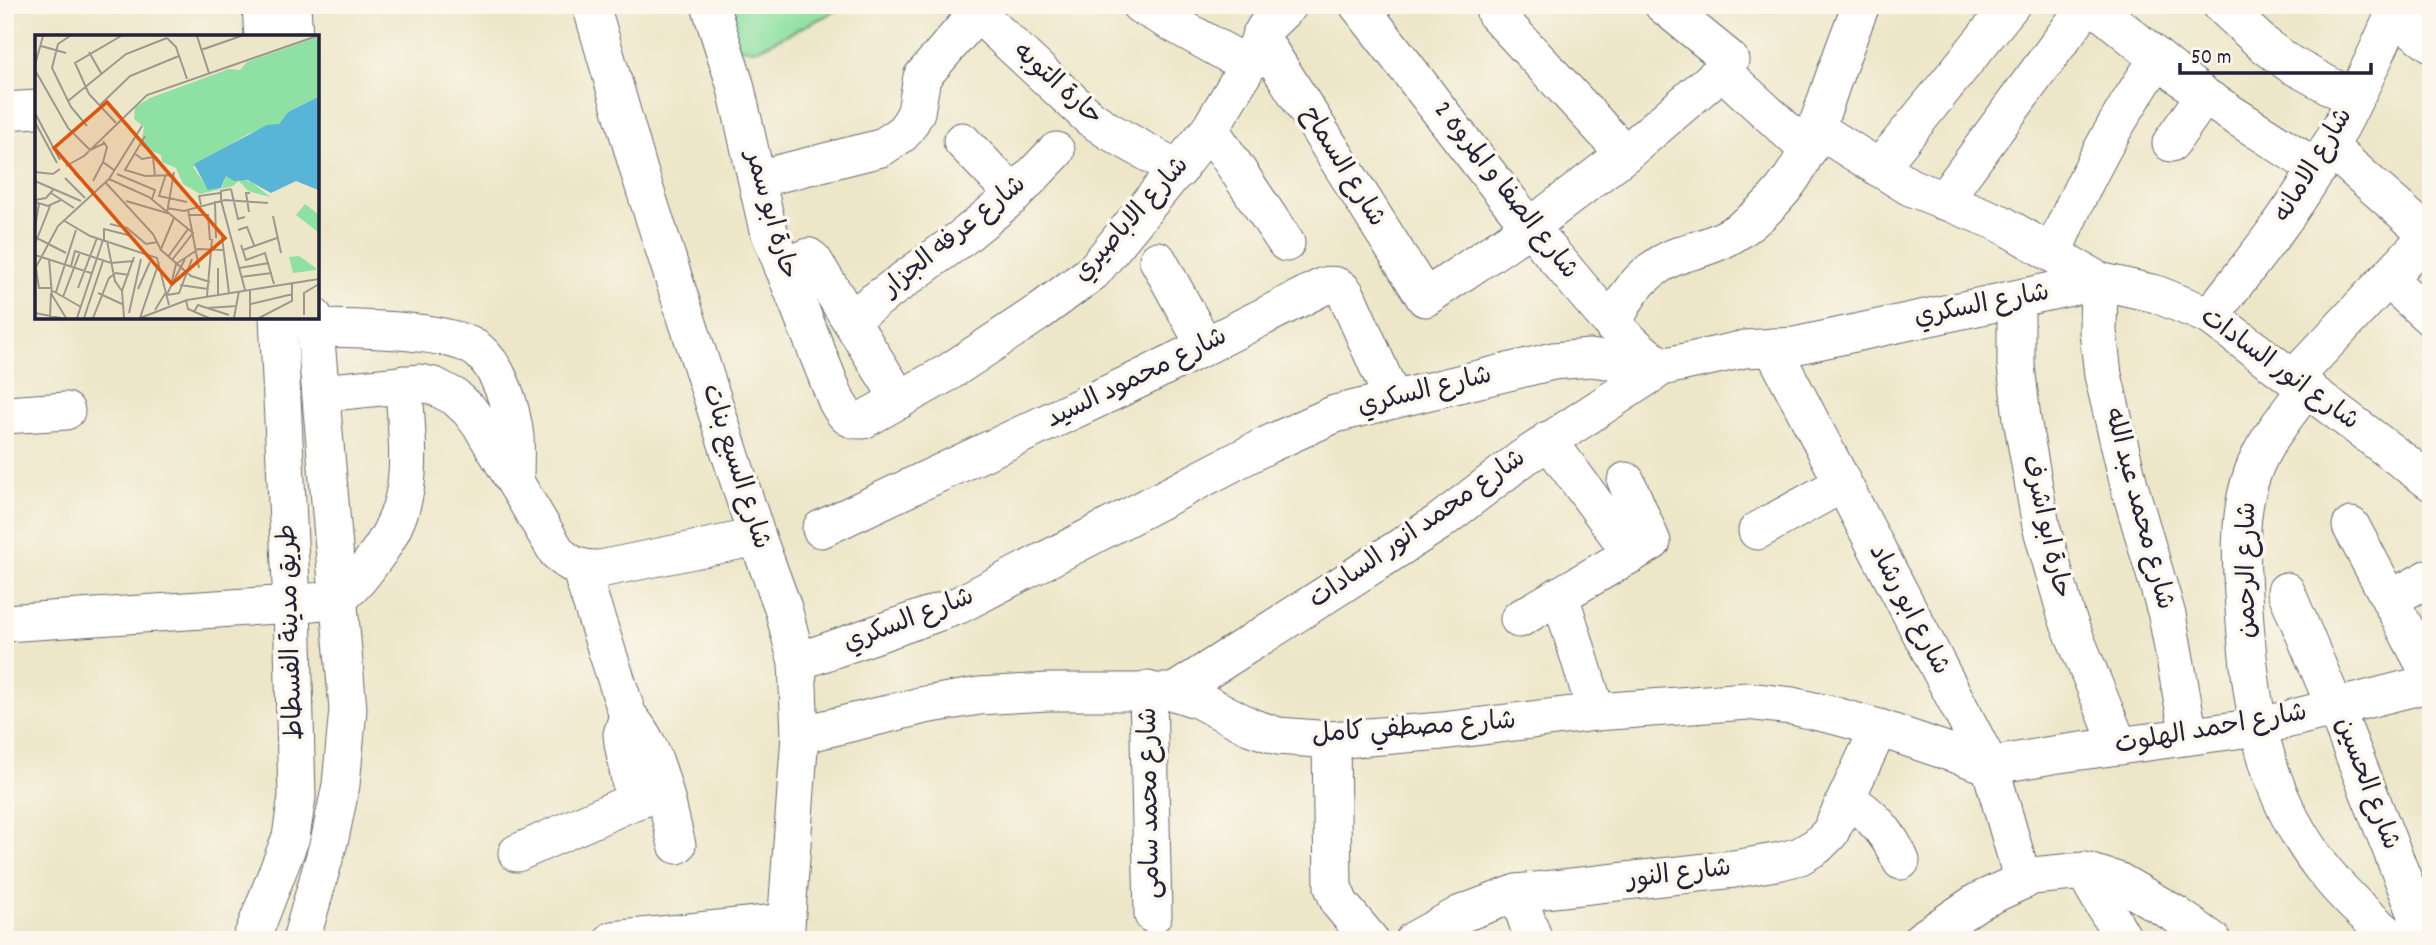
<svg xmlns="http://www.w3.org/2000/svg" width="2436" height="945" viewBox="0 0 2436 945" font-family="Dekko,'Playpen Sans Arabic',sans-serif">
<style>
.green{fill:#8ee1a2;stroke:#58826e;stroke-width:2}
.lines{fill:none;stroke-linecap:round;stroke-linejoin:round}
.minor-casing{stroke:#69676c;stroke-width:39}
.minor{stroke:#fff;stroke-width:37}
.labels{text-anchor:middle;dominant-baseline:central;stroke-width:7;stroke-linejoin:round;paint-order:stroke}
.street-label{font-size:26px;fill:#22223b;stroke:#fbf7ec}
.inset-road{fill:none;stroke:#9c9890;stroke-width:2}
.view{fill:#de560e;fill-opacity:0.15;stroke:#de560e;stroke-width:3.5}
.inset-edge{fill:none;stroke:#22223b;stroke-width:3.5}
</style>
<rect width="100%" height="100%" fill="#fbf7ec"/>
<filter id="ink" filterUnits="userSpaceOnUse"><feTurbulence type="fractalNoise" baseFrequency=".0143" numOctaves="2"/><feDisplacementMap in="SourceGraphic" scale="14" xChannelSelector="R" yChannelSelector="G"/><feConvolveMatrix kernelMatrix="1 2 1 2 8 2 1 2 1" color-interpolation-filters="sRGB"/></filter>
<filter id="wash" filterUnits="userSpaceOnUse"><feTurbulence type="fractalNoise" baseFrequency=".00686" numOctaves="4" result="noise"/><feDisplacementMap in="SourceGraphic" scale="28" xChannelSelector="R" yChannelSelector="G"/><feGaussianBlur stdDeviation="1.57" result="paint"/><feColorMatrix in="noise" values="0 0 0 0 0 0 0 0 0 0 0 0 0 0 0 0 0 1.4 0 .05"/><feComposite in="paint" operator="in"/></filter>
<g filter="url(#wash)">
<rect width="100%" height="100%" fill="#ede6c8"/>
<path class="green" d="M722,5H848L758,49L738,48Z"/>
</g>
<g filter="url(#ink)">
<g class="lines">
<defs>
<g id="minor">
<path d="M261,5L263,37"/>
<path d="M292,5L294,37"/>
<path d="M591,5L639,171L757,537L783,608L797,662L800,735L785,940"/>
<path d="M710,5L735,84L767,226L837,402C844,414 848,421 863,420L949,372L1039,312L1093,272L1210,129L1248,65L1265,28L1289,5"/>
<path d="M1140,5L1248,65"/>
<path d="M1663,5L1727,57L1730,60L1722,71L1808,150"/>
<path d="M2093,5L2204,96L2318,169"/>
<path d="M2221,5L2262,43L2290,64L2354,99"/>
<path d="M1495,13L1625,154"/>
<path d="M2393,15L2431,43"/>
<path d="M1260,36L1425,298L1530,227L1625,154L1722,71"/>
<path d="M5,111L37,109"/>
<path d="M1210,129L1286,243"/>
<path d="M1817,129L1910,187L2000,223L2099,281L2156,294L2210,316L2431,482"/>
<path d="M962,141L1014,195"/>
<path d="M2171,143L2204,96"/>
<path d="M2329,147L2431,237"/>
<path d="M1879,168L2011,5"/>
<path d="M757,179L881,148L902,134L910,123L916,112L922,77L971,20L977,18L988,23L1090,118L1109,131L1179,170"/>
<path d="M1943,201L2087,5"/>
<path d="M2053,253C2081,185 2115,121 2157,60"/>
<path d="M1158,260L1205,346"/>
<path d="M783,267L809,257L813,260L900,400"/>
<path d="M2388,279L2431,318"/>
<path d="M2016,299V365L2022,419L2041,526L2067,618L2119,746"/>
<path d="M2210,316C2247,268 2286,221 2317,169C2348,117 2374,60 2398,5"/>
<path d="M850,319L963,237L1014,195L1056,151"/>
<path d="M1613,326C1626,290 1648,265 1685,253C1700,249 1716,244 1730,236C1746,227 1762,213 1775,199C1807,165 1818,123 1833,80C1842,55 1851,30 1861,5"/>
<path d="M315,328C352,329 449,328 478,350C500,368 512,409 515,437C516,451 515,466 515,480"/>
<path d="M1772,347L1990,766L2023,881"/>
<path d="M2294,378L2431,232"/>
<path d="M2307,387C2288,414 2264,441 2253,472C2237,514 2241,566 2244,609C2254,754 2277,846 2395,940"/>
<path d="M322,393L420,383L434,386L455,397L469,410L482,427L557,552C569,565 582,570 600,569L757,537"/>
<path d="M5,415L66,411"/>
<path d="M1548,440L1632,554"/>
<path d="M2351,526L2431,677"/>
<path d="M821,529L1146,376L1324,286C1334,284 1340,285 1346,294L1393,400"/>
<path d="M1757,531L1842,484"/>
<path d="M580,568L628,716C659,750 666,802 677,845"/>
<path d="M2286,591L2335,707L2427,940"/>
<path d="M1560,595L1596,712"/>
<path d="M2390,599L2431,577"/>
<path d="M1519,619L1652,542L1626,481"/>
<path d="M5,623L292,604C304,602 331,602 340,596C353,588 364,573 373,560C419,500 407,454 404,384"/>
<path d="M797,662L959,605L1267,445L1335,414L1553,361L1590,358L1662,367L1745,349L1794,346L2099,281L2098,331L2103,375L2129,485L2167,615L2189,736"/>
<path d="M1148,690L1153,915"/>
<path d="M1174,692L1438,523L1523,458L1662,367C1619,337 1588,296 1555,257C1486,175 1424,88 1358,5"/>
<path d="M628,716L622,734L623,743L634,801"/>
<path d="M800,735L925,705L979,696L1048,692H1174L1199,700L1251,727L1278,736L1331,740L1442,731L1596,712L1747,701L1792,706L1836,716L1879,728L1990,766L2052,755L2258,727L2431,683"/>
<path d="M1331,740L1333,887L1340,904L1370,940"/>
<path d="M1847,799C1873,815 1889,834 1901,861"/>
<path d="M517,853L634,801L664,792"/>
<path d="M2084,871L2124,940"/>
<path d="M1517,893L1534,940"/>
<path d="M251,940L291,837L297,797L292,604L278,317"/>
<path d="M301,940L330,838L341,785L348,709L314,317"/>
<path d="M613,940L785,922"/>
<path d="M1414,940L1461,914L1517,893L1734,869L1781,861L1800,856L1817,846L1830,833L1879,728"/>
<path d="M1921,940L1977,902L2032,876L2084,871L2118,881L2175,914L2212,940"/>
</g>
</defs>
<use href="#minor" class="minor-casing"/>
<use href="#minor" class="minor"/>
</g>
</g>
<g class="labels">
<g class="street-label">
<text transform="translate(1057 85) rotate(42)">حارة التوبه</text>
<text transform="translate(2314 166) rotate(-59)">شارع الامانه</text>
<text transform="translate(1342 167) rotate(58)">شارع السماح</text>
<text transform="translate(1505 191) rotate(52)">شارع الصفا و المروه 2</text>
<text transform="translate(770 215) rotate(74)">حارة ابو سمر</text>
<text transform="translate(1132 220) rotate(-48)">شارع الاباصيري</text>
<text transform="translate(955 237) rotate(-39)">شارع عرفه الجزار</text>
<text transform="translate(1982 306) rotate(-11)">شارع السكري</text>
<text transform="translate(2279 370) rotate(36)">شارع انور السادات</text>
<text transform="translate(1137 379) rotate(-26)">شارع محمود السيد</text>
<text transform="translate(1425 392) rotate(-14)">شارع السكري</text>
<text transform="translate(735 467) rotate(72)">شارع السبع بنات</text>
<text transform="translate(2138 509) rotate(75)">شارع محمد عبد الله</text>
<text transform="translate(2045 527) rotate(77)">حارة ابو اشرف</text>
<text transform="translate(1418 530) rotate(-35)">شارع محمد انور السادات</text>
<text transform="translate(2248 570) rotate(-90)">شارع الرحمن</text>
<text transform="translate(1908 610) rotate(62)">شارع ابو رشاد</text>
<text transform="translate(909 621) rotate(-21)">شارع السكري</text>
<text transform="translate(292 632) rotate(-92)">طريق مدينة الفسطاط</text>
<text transform="translate(1414 729) rotate(-4)">شارع مصطفي كامل</text>
<text transform="translate(2211 730) rotate(-10)">شارع احمد الهلوت</text>
<text transform="translate(2366 784) rotate(69)">شارع الحسين</text>
<text transform="translate(1151 803) rotate(-91)">شارع محمد سامى</text>
<text transform="translate(1679 875) rotate(-7)">شارع النور</text>
</g>
</g>
<g transform="translate(35 35)">
<rect width="284" height="284" fill="#ede6c8"/>
<path d="M283,2V62L253,77L244,89L213,99L158,132L174,155L187,153L191,141L217,147L235,162L213,156L204,146L198,151L165,159L148,149L141,133L127,127L126,120L106,111L109,92L99,84L100,72L115,63L194,34L205,35L212,27ZM270,169L283,179V197L261,180ZM264,221L281,233V235L258,238L254,222Z" fill="#8ee1a2"/>
<path d="M283,62V155L261,146L236,158L213,145L199,146L191,141L186,153L173,155L159,129L232,90L244,89L253,77Z" fill="#59b5d7"/>
<path class="inset-road" d="M35,1L23,9L17,33L36,72L52,91M162,1L174,38M132,3L141,12L152,44M6,11L31,18M166,15L206,1M54,17L66,38M0,30L8,1M0,35L33,93L55,115L70,108M33,66L91,19L132,3M64,71L95,41L144,21M0,78L25,125M0,87L22,128M81,88L54,59L40,28L86,1M110,101L90,135L110,141L138,140M68,106L72,112L68,127L79,135M99,118L107,124L118,122L120,141M31,131L49,121L112,60L282,1M0,137L18,139L25,134M39,138L58,156M82,139L120,155L117,164M131,139L124,161L152,167M30,143L50,163M74,144L114,162L158,198L137,225M0,146L46,166M58,146L68,127M70,147L118,199L126,215L156,241L175,247M196,154L186,156V165L210,255M196,154L203,184L210,182M16,158L39,173M0,165L11,163L18,155M91,166L132,178L139,137M180,166L181,203M0,167L13,171L26,165M166,170L164,161L185,158M132,173L149,176L190,165L233,168M153,175L164,233M214,177L211,158H215M154,180H173L175,205M238,181L246,218M28,185L55,201L122,223L134,270M75,189L92,193L111,209L123,207M0,192L4,169M203,195L212,192L219,210M0,202L31,218M187,202L194,258M69,205V194L93,200M72,206L80,246L87,256M0,209L15,171M206,210L211,225L230,218L239,249M126,214L139,183M162,214L188,215M208,215L242,203M0,220L56,238M133,222L153,194M14,224L17,260L31,283M36,231L40,216L76,228L99,226M183,233V260M204,233L234,228M0,234L23,191L74,144L107,91M1,234L4,253H16M206,242L237,238M136,250L141,229L162,215M145,250L173,254M43,253L62,203M103,254L115,227M18,256L46,272M21,257L41,195M63,258L87,269M132,260L144,258L157,224M131,261L150,224M172,261L177,204M28,262L45,217M151,265L153,274L174,283M216,269L258,259M172,273L202,271M120,275L131,257M159,277L163,270L194,280M0,278L26,283M94,278L106,224M269,280V258L284,249M15,283L16,258M42,283L68,205M49,283L68,226M58,283L74,243L81,238L94,240M89,283L87,256L99,222M105,283L152,265L284,244M105,283L124,227M199,283L204,256M215,283V254M224,283L257,266V248"/>
<path class="view" d="M72,67L190,203L137,249L19,113Z"/>
<rect width="284" height="284" class="inset-edge"/>
</g>
<rect width="2436" height="945" fill="none" stroke="#fbf7ec" stroke-width="28"/>
<path d="M2180 63v10h191v-10" fill="none" stroke="#22223b" stroke-width="3.5"/>
<text x="2191" y="63" font-size="21" fill="#22223b" stroke="#fbf7ec" stroke-width="5" paint-order="stroke">50 m</text>
</svg>
